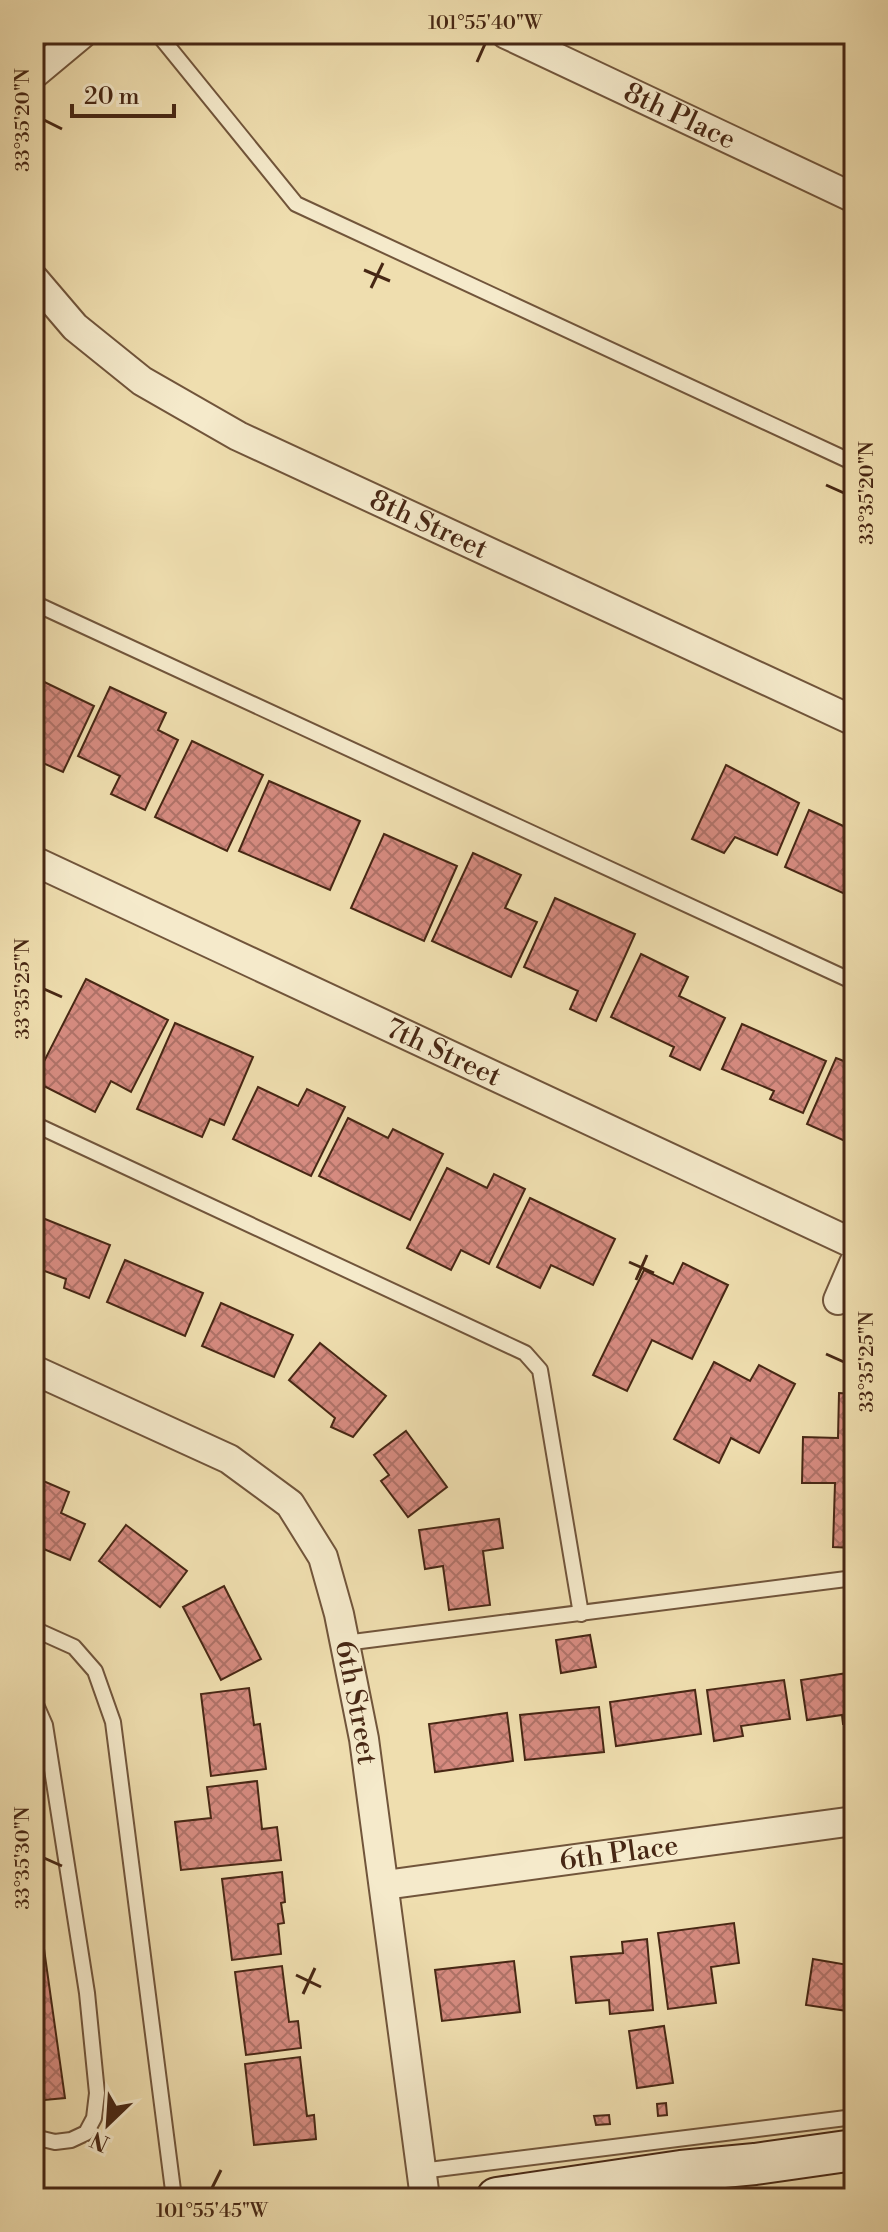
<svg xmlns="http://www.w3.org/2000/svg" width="888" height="2232" viewBox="0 0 888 2232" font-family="'Libre Bodoni',serif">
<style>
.building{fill:url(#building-cross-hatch);stroke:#472714;stroke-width:2}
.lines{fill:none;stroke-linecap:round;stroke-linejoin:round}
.lane-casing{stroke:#71553b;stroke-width:18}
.street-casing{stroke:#71553b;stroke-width:32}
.secondary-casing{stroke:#472714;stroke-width:44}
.lane{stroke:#f5eacb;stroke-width:14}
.street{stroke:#f5eacb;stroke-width:28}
.secondary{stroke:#f5eacb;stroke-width:40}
.ticks{fill:none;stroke:#472714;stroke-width:3}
.labels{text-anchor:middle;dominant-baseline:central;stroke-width:6;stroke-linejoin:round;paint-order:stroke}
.street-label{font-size:28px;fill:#472714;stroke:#f5eacb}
.neatline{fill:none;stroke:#472714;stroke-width:3}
.ticks-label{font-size:20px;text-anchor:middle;fill:#472714}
</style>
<defs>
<pattern id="building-cross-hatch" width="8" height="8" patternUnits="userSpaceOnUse" patternTransform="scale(2)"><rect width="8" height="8" fill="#d68b80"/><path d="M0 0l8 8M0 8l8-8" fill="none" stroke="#af7268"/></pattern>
</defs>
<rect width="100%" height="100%" fill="#efdeaf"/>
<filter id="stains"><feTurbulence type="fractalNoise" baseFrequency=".0025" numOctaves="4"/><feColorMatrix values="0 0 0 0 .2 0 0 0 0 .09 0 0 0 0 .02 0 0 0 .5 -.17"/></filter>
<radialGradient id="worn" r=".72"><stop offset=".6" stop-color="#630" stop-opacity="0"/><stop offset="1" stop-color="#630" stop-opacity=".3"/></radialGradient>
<g class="building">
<path d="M34,677L94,706L63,772L34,759Z"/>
<path d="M110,687L166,713L158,730L178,740L145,810L111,794L120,776L78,756Z"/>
<path d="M192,741L263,775L227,851L155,817Z"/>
<path d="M726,765L799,803L777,855L735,837L724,853L692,839Z"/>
<path d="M269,781L360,821L330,890L239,851Z"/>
<path d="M809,810L854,831V898L785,867Z"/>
<path d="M384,834L457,866L424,941L351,908Z"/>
<path d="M473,853L521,875L505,908L537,922L511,977L432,941Z"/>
<path d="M555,898L635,934L596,1021L570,1009L578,991L524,967Z"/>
<path d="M641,954L688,977L679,996L725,1018L700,1070L670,1056L674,1047L611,1017Z"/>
<path d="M86,979L168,1020L131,1092L111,1081L95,1112L34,1081Z"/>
<path d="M175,1023L253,1057L224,1125L210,1119L202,1137L137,1109Z"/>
<path d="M742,1024L826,1061L803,1113L770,1099L774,1091L722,1069Z"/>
<path d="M836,1058L854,1065V1145L807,1124Z"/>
<path d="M258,1087L298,1106L307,1089L345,1107L311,1176L233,1139Z"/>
<path d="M348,1118L388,1138L393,1129L443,1154L410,1220L319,1176Z"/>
<path d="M447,1168L487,1188L494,1174L525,1189L489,1264L461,1250L451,1270L407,1248Z"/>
<path d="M530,1198L615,1239L593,1285L551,1265L540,1288L497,1267Z"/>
<path d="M35,1215L110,1245L89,1298L64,1288L66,1279L34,1267Z"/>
<path d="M125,1260L203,1293L185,1336L107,1302Z"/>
<path d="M683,1263L728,1285L692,1359L652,1340L627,1391L593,1375L644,1270L673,1284Z"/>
<path d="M221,1303L293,1335L274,1377L202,1346Z"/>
<path d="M320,1343L386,1396L353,1437L331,1427L335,1418L289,1380Z"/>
<path d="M714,1362L750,1381L759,1365L795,1384L759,1453L731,1438L719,1463L674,1439Z"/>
<path d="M839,1393L854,1394V1548L833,1547L835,1483H802L803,1437L838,1438Z"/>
<path d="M406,1431L447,1487L408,1517L381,1481L389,1475L374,1455Z"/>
<path d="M34,1477L69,1492L61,1513L85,1524L70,1560L34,1545Z"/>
<path d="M499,1519L503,1548L483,1551L490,1605L449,1610L443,1566L425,1569L419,1530Z"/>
<path d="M126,1525L187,1571L160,1607L99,1561Z"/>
<path d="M224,1586L261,1659L221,1680L183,1607Z"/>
<path d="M590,1635L596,1667L561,1673L556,1640Z"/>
<path d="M854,1672V1723L843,1724L842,1715L807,1720L801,1680Z"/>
<path d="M784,1680L790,1719L741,1726L743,1736L714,1741L707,1690Z"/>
<path d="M249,1688L254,1725L260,1724L266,1769L211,1776L201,1694Z"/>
<path d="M695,1690L701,1734L616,1746L610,1702Z"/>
<path d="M599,1707L604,1752L525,1760L520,1715Z"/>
<path d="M507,1713L513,1761L435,1772L429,1724Z"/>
<path d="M257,1781L262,1829L277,1827L281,1860L181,1870L175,1822L211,1818L207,1787Z"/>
<path d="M282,1872L285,1902L281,1903L284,1923L278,1924L281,1954L232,1960L222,1879Z"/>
<path d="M34,1878L65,2098L34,2101Z"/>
<path d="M734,1923L739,1963L711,1967L716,2003L668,2009L658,1933Z"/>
<path d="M647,1939L653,2010L610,2014L609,2000L576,2003L571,1957L623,1953L622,1942Z"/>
<path d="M813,1959L854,1966V2012L806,2005Z"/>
<path d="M514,1961L520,2012L442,2021L435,1970Z"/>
<path d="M282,1966L289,2022L298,2021L301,2048L246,2055L235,1972Z"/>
<path d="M664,2026L673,2083L637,2088L629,2031Z"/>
<path d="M300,2057L307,2116L314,2115L316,2139L254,2145L245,2064Z"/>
<path d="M666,2103L667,2115L658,2116L657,2104Z"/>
<path d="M609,2115L610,2124L596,2125L594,2116Z"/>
</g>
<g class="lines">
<defs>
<g id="lane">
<path d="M158,34L296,204L854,463"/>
<path d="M34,603L854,982"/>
<path d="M34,1124L525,1353L540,1370L581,1614"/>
<path d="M34,1629L74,1647L95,1671L113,1722L174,2198"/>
<path d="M345,1643L854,1578"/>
<path d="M34,1700L45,1725L87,1993L97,2093L94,2118L86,2133L71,2140L55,2142L34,2137"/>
<path d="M421,2171L854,2117"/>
</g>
<g id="street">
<path id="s1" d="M506,34L854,198"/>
<path d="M34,74L82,34"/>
<path id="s2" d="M34,279L75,327L142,381L238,436L854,721"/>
<path id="s3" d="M34,861L854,1244"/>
<path d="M838,1300L854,1263"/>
<path id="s4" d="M34,1370L229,1459L290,1504L323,1557L339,1614L364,1739L425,2198"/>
<path id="s5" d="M385,1885L854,1821"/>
</g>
<path id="secondary" d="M497,2198L681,2171L755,2164L854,2150"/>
</defs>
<use href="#lane" class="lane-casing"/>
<use href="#street" class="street-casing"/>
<use href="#secondary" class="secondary-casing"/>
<use href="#lane" class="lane"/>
<use href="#street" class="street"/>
<use href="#secondary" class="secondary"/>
</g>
<path class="ticks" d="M477,62L485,44M44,120L62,129M364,270L390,281M371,288L383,263M826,485L844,493M44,989L62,997M629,1262L654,1273M636,1280L647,1255M826,1354L844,1362M44,1858L62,1866M296,1975L321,1987M303,1994L315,1968M212,2188L221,2170"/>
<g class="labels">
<g class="street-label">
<text stroke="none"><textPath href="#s1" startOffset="192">8th Place</textPath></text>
<text stroke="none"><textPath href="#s2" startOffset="470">8th Street</textPath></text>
<text stroke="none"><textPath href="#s3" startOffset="452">7th Street</textPath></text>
<text stroke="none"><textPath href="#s4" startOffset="502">6th Street</textPath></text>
<text stroke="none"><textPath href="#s5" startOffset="236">6th Place</textPath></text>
</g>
</g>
<rect width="888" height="2232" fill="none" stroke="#efdeaf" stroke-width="88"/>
<g transform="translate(108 2124) rotate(205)" stroke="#f5eacb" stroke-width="6" paint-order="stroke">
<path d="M0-6L14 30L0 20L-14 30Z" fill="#472714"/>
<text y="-12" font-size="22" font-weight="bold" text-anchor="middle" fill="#472714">N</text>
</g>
<path d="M72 104v12h102v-12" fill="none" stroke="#472714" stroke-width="4"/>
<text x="84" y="104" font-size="24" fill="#472714" stroke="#f5eacb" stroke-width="6" paint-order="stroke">20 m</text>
<rect x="44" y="44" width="800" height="2144" class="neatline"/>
<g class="ticks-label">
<text x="485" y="29">101°55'40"W</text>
<text transform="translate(22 120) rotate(-90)" y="7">33°35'20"N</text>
<text transform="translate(866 493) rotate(-90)" y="7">33°35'20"N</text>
<text transform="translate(22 989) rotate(-90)" y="7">33°35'25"N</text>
<text transform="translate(866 1362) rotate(-90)" y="7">33°35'25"N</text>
<text transform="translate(22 1858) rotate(-90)" y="7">33°35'30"N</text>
<text x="212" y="2217">101°55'45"W</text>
</g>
<rect width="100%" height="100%" filter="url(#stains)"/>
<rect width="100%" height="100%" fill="url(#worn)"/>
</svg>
